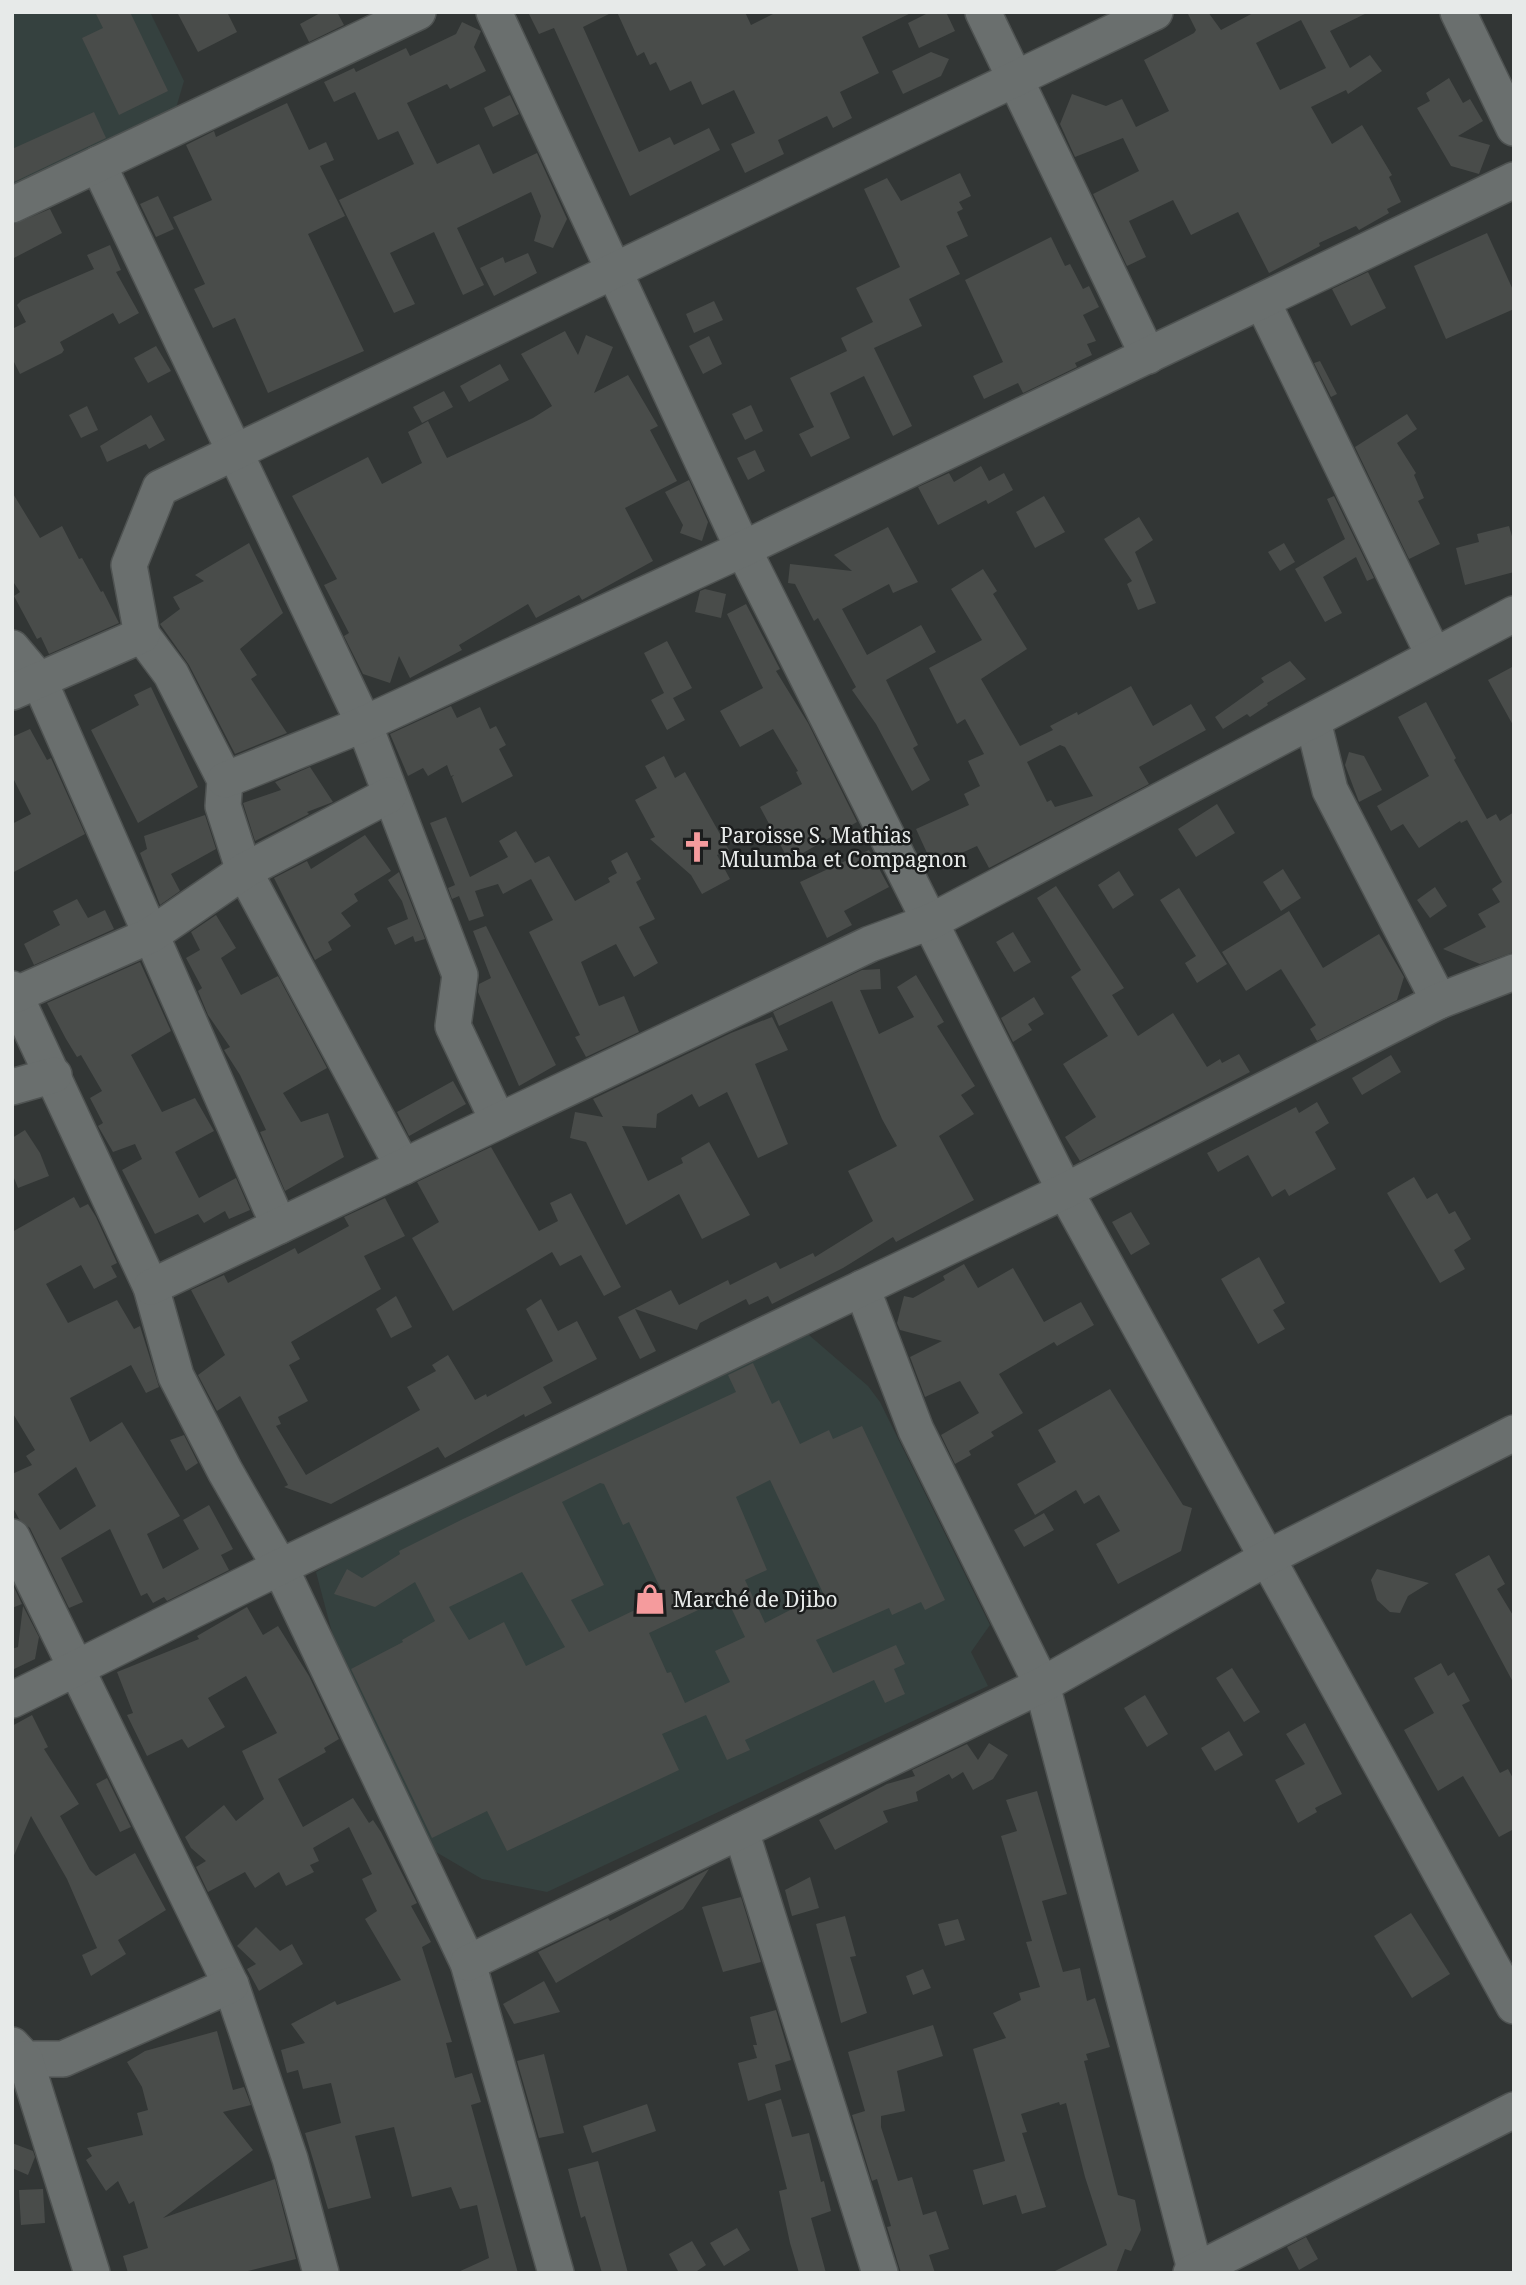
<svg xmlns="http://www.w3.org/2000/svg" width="1526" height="2285" viewBox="0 0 1526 2285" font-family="'Noto Serif',serif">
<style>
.built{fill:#35413f}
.building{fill:#494c4a;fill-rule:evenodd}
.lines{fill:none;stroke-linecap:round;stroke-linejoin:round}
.minor-casing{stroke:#4f5352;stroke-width:38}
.minor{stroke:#6a6f6e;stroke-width:35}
.labels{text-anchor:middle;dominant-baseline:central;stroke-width:5;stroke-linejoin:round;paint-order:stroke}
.poi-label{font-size:21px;fill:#e7eae9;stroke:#1b1d1d;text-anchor:start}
</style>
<rect width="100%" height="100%" fill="#323635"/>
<g class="built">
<path d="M12,12H150L184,81L174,115L12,189Z"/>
<path d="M802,1329L868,1386L880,1402L990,1625L971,1652L988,1686L547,1892L482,1879L424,1845L339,1659L316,1572L547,1444Z"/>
</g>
<g class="building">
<path d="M95,12H130L168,91L119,115L82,38L103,28Z"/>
<path d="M177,12H227L237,32L198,52Z"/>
<path d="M322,12H337L344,25L309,42L300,24Z"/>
<path d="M528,12H613L583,27L639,152L670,137L674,145L709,128L720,150L630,196L554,28L539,34Z"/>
<path d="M617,12H745L751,25L777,12H913L862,37L879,73L840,92L852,118L833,128L827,116L778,140L784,154L745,173L731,144L755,133L734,90L702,105L691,81L670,91L656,62L650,65L644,52L637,56Z"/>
<path d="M930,12H946L955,31L919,48L908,23Z"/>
<path d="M1187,12H1208L1221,30L1255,12H1369L1330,31L1350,68L1370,55L1382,71L1348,94L1346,90L1311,107L1332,144L1362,125L1392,175L1389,177L1401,202L1387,209L1389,213L1359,230L1356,226L1319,243L1320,246L1269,273L1238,212L1191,235L1173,200L1129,221L1146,257L1127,266L1093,194L1139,171L1123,138L1075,157L1060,124L1072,94L1106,106L1122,99L1136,127L1169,111L1144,60L1194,33L1196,30ZM1301,20L1326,68L1280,90L1256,43Z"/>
<path d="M462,22L481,31L474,47L486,71L450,89L447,84L407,103L437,164L479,144L493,174L537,153L567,219L553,248L534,241L541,216L531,192L457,228L484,285L463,295L434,232L390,253L415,304L394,313L339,200L414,164L398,131L378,140L355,92L334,102L324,82L354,68L356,72L406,48L410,56L456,34Z"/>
<path d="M931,52L949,59L941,76L903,94L892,71Z"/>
<path d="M1449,78L1463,103L1470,99L1483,121L1458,136L1490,145L1479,174L1451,166L1417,108L1430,101L1426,93Z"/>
<path d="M510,95L519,114L493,127L484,108Z"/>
<path d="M287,103L309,150L326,142L334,160L320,166L345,216L308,234L364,351L268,393L235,318L213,328L194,289L205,284L173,217L212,200L186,145L214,131L216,137Z"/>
<path d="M94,112L106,138L12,183V149Z"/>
<path d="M960,173L971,196L959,202L963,209L957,212L968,236L946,246L960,274L909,299L922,326L874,348L912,426L893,436L864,376L830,393L850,438L811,457L799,434L814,427L790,378L847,351L841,338L873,322L856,288L900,267L864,189L887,178L901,201Z"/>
<path d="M158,196L174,229L156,237L140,204Z"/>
<path d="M50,209L62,233L12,259V225Z"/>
<path d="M1487,233L1514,292V309L1446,339L1414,266Z"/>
<path d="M1051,237L1065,266L1070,264L1083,289L1089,286L1099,307L1083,315L1096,341L1087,344L1092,355L1075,363L1077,367L1023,393L1018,383L984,399L973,376L1003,362L965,280Z"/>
<path d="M110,245L121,270L116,272L139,313L119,324L113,313L60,342L64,350L62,353L20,374L12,358V329L26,322L17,305L22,300L94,269L87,255Z"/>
<path d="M528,253L537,273L494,296L480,268L503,257L505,263Z"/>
<path d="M1368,272L1386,308L1351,326L1332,289Z"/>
<path d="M714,301L723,320L694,333L686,314Z"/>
<path d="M565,331L578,355L586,335L613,347L594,393L628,375L658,426L650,430L677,481L625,508L653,561L582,600L579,595L536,618L528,604L459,645L462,650L410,678L399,656L390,683L363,674L344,636L349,633L324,585L337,579L292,496L368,457L382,484L422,463L408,432L428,421L447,458L533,418L552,406L521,354Z"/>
<path d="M709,336L722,364L703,374L689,346Z"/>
<path d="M156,346L171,371L148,383L134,358Z"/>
<path d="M1320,361L1337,394L1331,397L1314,363Z"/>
<path d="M500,364L509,380L469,402L460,386Z"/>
<path d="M444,391L453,407L422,423L413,407Z"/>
<path d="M751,405L763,431L745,440L732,414Z"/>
<path d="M87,406L98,430L81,438L69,415Z"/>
<path d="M1407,414L1417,429L1397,443L1416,473L1414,475L1424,498L1418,501L1440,544L1409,559L1355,447Z"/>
<path d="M151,415L165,440L149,449L146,444L107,462L100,446Z"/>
<path d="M755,450L765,471L748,480L737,458Z"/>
<path d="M981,466L989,481L1004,473L1013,490L988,504L986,500L938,525L918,487L949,473L954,482Z"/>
<path d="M689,480L708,522L702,541L680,533L683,525L665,492Z"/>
<path d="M12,492L40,538L62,526L79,559L82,558L101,592L103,591L119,623L49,654L41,637L37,639L14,596L20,592L12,580Z"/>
<path d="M1044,496L1065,532L1035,548L1016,512Z"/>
<path d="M1334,496L1374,578L1367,581L1356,557L1323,577L1342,613L1325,622L1295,569L1345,539L1327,499Z"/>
<path d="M1139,517L1153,540L1135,552L1156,603L1138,610L1127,584L1132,581L1104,539Z"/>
<path d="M1509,526L1514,543V572L1465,585L1456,548L1479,542L1477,534Z"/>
<path d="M888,527L918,582L893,593L889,584L842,609L867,655L921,625L936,652L886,680L918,745L913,748L930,780L912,791L876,724L852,690L856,687L818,618L814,621L795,584L788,583L790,564L852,571L834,555Z"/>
<path d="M249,543L283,613L240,649L257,675L251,679L287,733L235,754L189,665L160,624L180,609L173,597L204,581L195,575Z"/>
<path d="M1284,543L1295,562L1280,571L1268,552Z"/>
<path d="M983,569L997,591L993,594L1027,649L981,679L1020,746L1053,730L1050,726L1077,712L1078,715L1131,686L1153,726L1191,704L1206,730L1139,767L1149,784L989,868L977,846L933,866L916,829L969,805L964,794L980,786L968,761L984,754L965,719L957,724L929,668L982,640L951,589ZM1060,745L1065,747L1093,796L1055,807L1051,800L1047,802L1027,762Z"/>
<path d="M705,589L726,594L721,618L695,612L700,591Z"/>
<path d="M746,604L780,669L776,671L808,723L857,822L789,861L760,807L802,784L796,772L798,771L773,729L740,747L720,711L763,688L727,614Z"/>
<path d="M667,641L692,688L673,698L685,720L667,730L651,700L664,693L644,653Z"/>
<path d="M1290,661L1306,679L1267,703L1268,705L1250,717L1247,714L1223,729L1215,717L1264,682L1261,678Z"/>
<path d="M1514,666V727L1488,680Z"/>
<path d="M151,687L198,787L138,823L91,730L139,705L134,695Z"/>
<path d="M1426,702L1456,758L1454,760L1487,819L1496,814L1500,821L1514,812V952L1480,964L1443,949L1486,927L1478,914L1500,902L1492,889L1502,882L1467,820L1461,823L1460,821L1419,848L1403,824L1391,831L1377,806L1429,776L1398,717Z"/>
<path d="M451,706L457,718L480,707L490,729L496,726L506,745L499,749L513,776L462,803L452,777L454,775L451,776L447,765L428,776L423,768L408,776L390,734Z"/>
<path d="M30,729L47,760L51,758L85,834L12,873V824L31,814L12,776V737Z"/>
<path d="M1349,752L1364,756L1382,790L1359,802L1345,765Z"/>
<path d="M664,756L675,778L685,772L729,850L717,855L730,879L702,894L691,875L650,839L655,837L635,800L657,788L645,766Z"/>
<path d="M310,767L333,802L307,812L309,814L255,841L243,803L281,790L275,782Z"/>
<path d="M1217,804L1235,833L1196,857L1178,829Z"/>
<path d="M205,815L216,849L171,874L180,891L160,905L140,853L147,849L144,836Z"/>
<path d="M446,817L470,877L508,857L499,841L516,831L535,863L549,856L575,901L610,882L608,878L617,873L611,861L627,852L641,879L636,882L655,919L639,927L658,963L634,977L616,944L581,962L599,1006L624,996L639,1032L586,1057L575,1037L580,1035L529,932L553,920L531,879L503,894L498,884L475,891L484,916L469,921L459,896L452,899L448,888L455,885L430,823Z"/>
<path d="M365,835L391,871L354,894L358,901L341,913L351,926L328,942L332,950L315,960L274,878L307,861L311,869Z"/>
<path d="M869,850L889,887L844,911L852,925L827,938L800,882Z"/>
<path d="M1283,869L1301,898L1281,911L1263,882Z"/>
<path d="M1119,871L1134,895L1113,909L1098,885Z"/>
<path d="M399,872L425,939L415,942L413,936L395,945L387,928L408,919L402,901L388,880Z"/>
<path d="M1056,886L1124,988L1112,995L1138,1036L1173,1013L1207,1067L1220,1059L1222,1063L1239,1054L1250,1072L1080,1161L1065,1137L1096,1117L1063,1064L1108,1036L1071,977L1081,970L1037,898Z"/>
<path d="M1435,887L1447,906L1430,918L1417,900Z"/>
<path d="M1179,888L1227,964L1197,983L1185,963L1196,956L1160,900Z"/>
<path d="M77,899L88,918L105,910L114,929L34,965L24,944L60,925L53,911Z"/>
<path d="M1289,911L1323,968L1379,934L1404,977L1397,1000L1317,1041L1310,1029L1316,1025L1281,969L1246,991L1222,952Z"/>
<path d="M216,915L236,948L221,958L241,995L278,976L327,1068L283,1093L301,1122L328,1113L344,1157L285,1191L260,1132L266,1130L240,1075L224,1050L230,1047L208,1015L198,991L202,988L186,958L200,950L191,932Z"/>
<path d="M486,926L556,1065L519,1086L478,992L479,984L491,978L473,931Z"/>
<path d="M1013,932L1031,962L1014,972L996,942Z"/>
<path d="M140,962L171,1031L131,1055L162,1112L195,1098L214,1131L175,1152L199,1198L236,1178L250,1210L229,1219L225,1211L204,1223L198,1214L155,1234L122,1170L142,1159L135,1144L113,1152L98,1126L103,1123L90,1098L102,1091L81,1055L77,1057L66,1039L47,1003Z"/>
<path d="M880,969L881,989L860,990L879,1034L914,1017L897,987L916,975L944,1022L937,1026L975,1086L961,1095L974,1114L939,1136L974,1200L896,1242L893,1237L843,1268L772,1304L768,1296L749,1305L746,1299L700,1323L697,1330L635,1309L656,1351L640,1359L618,1317L671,1290L679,1305L728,1280L730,1285L776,1262L780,1269L813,1253L815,1257L873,1221L848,1171L897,1146L882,1119L832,1001L779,1026L773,1012L862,970Z"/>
<path d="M1034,997L1044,1014L1028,1024L1032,1030L1013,1042L1001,1018Z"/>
<path d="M772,1017L788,1050L755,1064L788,1144L758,1158L727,1092L699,1107L692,1094L657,1114L656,1128L622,1126L648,1181L683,1163L681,1158L709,1142L750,1215L702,1239L679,1194L626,1225L586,1142L570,1138L575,1112L603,1117L593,1099L731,1033Z"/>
<path d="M1391,1055L1401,1072L1362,1095L1352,1078Z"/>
<path d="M453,1081L466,1104L409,1136L397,1112Z"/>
<path d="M1317,1102L1329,1123L1315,1132L1336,1169L1289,1196L1285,1189L1272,1197L1248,1155L1218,1172L1207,1153L1296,1107L1299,1113Z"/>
<path d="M25,1130L40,1153L49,1176L18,1188L12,1173V1138Z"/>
<path d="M491,1147L539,1231L558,1221L550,1203L571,1193L621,1287L604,1296L581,1255L560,1266L552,1252L453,1311L412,1238L439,1222L417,1182Z"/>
<path d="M1414,1177L1427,1199L1437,1193L1449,1214L1455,1211L1471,1239L1454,1250L1465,1269L1440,1283L1387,1193Z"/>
<path d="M74,1197L80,1208L88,1204L96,1217L117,1263L111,1266L117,1277L94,1289L81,1265L46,1284L68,1323L117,1300L134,1329L140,1326L159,1387L146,1393L131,1365L70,1398L90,1442L122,1422L180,1516L147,1534L163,1569L199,1549L183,1520L209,1505L233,1549L221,1555L229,1570L167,1601L164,1597L153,1603L147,1593L141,1596L110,1529L61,1558L83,1602L69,1608L30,1528L19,1519L12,1506V1474L32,1465L26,1456L35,1450L12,1412V1232ZM76,1467L96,1506L60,1530L38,1494Z"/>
<path d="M385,1198L405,1236L364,1256L381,1289L291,1342L300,1359L289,1365L308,1401L278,1417L281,1424L276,1426L306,1475L420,1410L407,1387L436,1371L432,1365L448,1355L475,1400L486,1394L487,1397L553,1361L526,1309L541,1299L558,1331L577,1321L597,1359L543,1387L552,1403L525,1417L524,1414L445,1458L438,1447L331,1504L284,1487L288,1485L240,1396L217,1411L198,1375L225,1355L191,1290L224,1275L228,1283L295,1248L298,1254L349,1226L344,1217Z"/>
<path d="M1131,1212L1150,1244L1131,1255L1112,1222Z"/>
<path d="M1259,1257L1285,1303L1273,1310L1285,1329L1258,1344L1221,1279Z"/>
<path d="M964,1264L978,1288L1013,1268L1044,1322L1081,1302L1094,1325L1057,1346L1054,1342L999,1374L1023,1413L991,1432L994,1436L969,1451L971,1455L955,1464L941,1435L979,1413L960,1381L925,1397L910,1357L942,1341L900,1330L897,1323L904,1296L913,1298L945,1280L943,1276Z"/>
<path d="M396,1296L412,1327L391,1338L376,1309Z"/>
<path d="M753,1363L772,1404L779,1400L800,1444L829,1430L833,1439L862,1426L945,1600L925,1610L921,1602L892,1615L889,1608L816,1640L833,1673L896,1645L905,1664L894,1669L905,1694L885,1703L874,1680L745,1740L750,1750L727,1760L706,1715L662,1734L679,1770L507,1851L487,1811L432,1838L351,1669L403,1642L402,1640L435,1621L415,1582L375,1607L334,1594L347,1569L362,1578L400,1554L399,1551L463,1519L736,1392L728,1375ZM770,1480L823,1593L765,1623L745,1580L767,1570L736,1497ZM600,1483L604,1484L623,1525L629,1522L664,1596L589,1632L571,1600L604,1585L562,1502ZM522,1572L565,1647L526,1666L504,1622L469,1640L449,1607ZM726,1597L745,1637L715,1651L730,1682L685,1703L671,1672L667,1673L649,1633Z"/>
<path d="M1110,1389L1183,1505L1192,1508L1181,1551L1118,1584L1096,1544L1120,1531L1099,1495L1084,1504L1076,1490L1035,1515L1017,1484L1056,1462L1038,1430Z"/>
<path d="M184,1435L198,1463L186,1471L170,1440Z"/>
<path d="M1044,1513L1054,1530L1024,1547L1014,1530Z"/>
<path d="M1489,1555L1505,1584L1497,1589L1514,1617V1684L1455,1574Z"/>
<path d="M1377,1569L1429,1583L1408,1596L1400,1613L1390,1612L1377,1600L1371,1580Z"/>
<path d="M12,1583L22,1604L12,1608Z"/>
<path d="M23,1606L39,1637L35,1659L12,1670V1649L18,1647Z"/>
<path d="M247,1607L263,1635L278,1626L309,1676L339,1739L324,1748L326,1752L278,1779L303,1827L353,1798L369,1823L373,1820L381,1832L417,1903L411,1906L431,1942L422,1947L452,2042L446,2043L455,2078L472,2073L481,2102L471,2105L518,2273H456L489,2258L477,2205L460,2209L451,2187L412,2197L394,2127L355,2136L371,2198L328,2209L305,2133L341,2123L331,2083L303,2089L298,2070L287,2073L281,2050L305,2043L291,2024L335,2001L337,2005L401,1980L365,1919L377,1911L362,1879L372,1874L349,1827L313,1848L319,1861L310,1865L314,1872L286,1886L279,1872L255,1888L245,1872L208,1892L196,1867L206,1861L191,1848L185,1837L224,1805L236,1821L264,1799L242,1751L277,1733L246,1676L208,1698L225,1727L188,1748L182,1739L147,1756L127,1715L133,1713L117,1672L199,1639L197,1636Z"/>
<path d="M1441,1663L1448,1676L1454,1672L1470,1701L1462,1705L1500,1773L1508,1769L1514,1780V1829L1499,1837L1463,1776L1438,1791L1404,1730L1434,1713L1414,1678Z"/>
<path d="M1232,1668L1260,1712L1244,1722L1216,1678Z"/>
<path d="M1145,1695L1168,1734L1147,1747L1124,1708Z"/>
<path d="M32,1715L48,1747L44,1749L79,1804L60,1816L90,1870L96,1876L135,1853L166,1910L118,1940L126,1954L91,1976L82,1955L97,1948L67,1879L31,1816L12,1860V1726Z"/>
<path d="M1305,1723L1342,1794L1315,1808L1317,1812L1298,1823L1275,1780L1305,1764L1286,1734Z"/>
<path d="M1229,1731L1243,1755L1215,1771L1201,1748Z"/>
<path d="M989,1743L1008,1755L993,1779L973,1790L963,1772L952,1779L949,1774L916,1792L918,1801L883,1811L888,1822L835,1850L819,1820L887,1784L915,1776L912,1770L967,1744L978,1760Z"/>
<path d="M107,1778L131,1827L120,1832L96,1784Z"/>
<path d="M1037,1791L1067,1894L1042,1901L1063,1972L1080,1968L1087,2001L1095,1998L1110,2047L1086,2054L1088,2060L1084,2061L1118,2195L1135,2200L1141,2230L1131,2251L1125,2249L1116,2273H1051L1107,2245L1085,2177L1066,2103L1060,2105L1059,2102L1021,2114L1027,2132L1022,2133L1046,2207L1022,2214L1016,2195L983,2205L973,2170L1005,2161L973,2049L1006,2038L993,2013L1021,2000L1019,1993L1040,1987L1026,1942L1032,1941L1001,1836L1017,1831L1006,1800Z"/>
<path d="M709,1869L683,1909L556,1983L538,1952L608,1918L610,1921Z"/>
<path d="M810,1877L819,1908L792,1916L785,1890Z"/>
<path d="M741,1897L761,1962L723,1972L702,1907Z"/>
<path d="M1411,1913L1450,1974L1412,1998L1374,1936Z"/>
<path d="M845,1916L856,1956L850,1957L867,2013L841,2023L816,1924Z"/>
<path d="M958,1919L965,1940L945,1946L938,1924Z"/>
<path d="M256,1927L280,1951L292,1944L303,1964L259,1991L247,1969L256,1964L237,1946Z"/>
<path d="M923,1969L931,1988L913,1995L906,1976Z"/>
<path d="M544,1981L560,2012L514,2024L503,2004Z"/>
<path d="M776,2010L791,2060L775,2065L781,2090L748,2101L738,2063L757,2058L753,2045H757L750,2017Z"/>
<path d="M933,2025L943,2056L897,2071L905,2111L881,2116V2127L898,2181L912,2177L923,2215L936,2211L949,2249L929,2255L935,2273H901L887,2227L891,2226L877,2179L872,2181L852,2115L865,2111L848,2052Z"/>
<path d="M217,2031L233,2090L244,2087L251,2105L223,2112L253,2150L163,2218L275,2179L296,2259L240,2273H128L123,2256L148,2248L134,2201L129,2204L118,2181L106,2191L86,2160L92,2156L87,2148L143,2135L137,2113L148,2110L142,2087L127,2062L145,2051Z"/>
<path d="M544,2054L564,2133L539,2138L517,2061Z"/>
<path d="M781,2099L792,2137L809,2133L821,2182L824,2181L831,2211L811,2218L826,2273H799L790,2243L779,2191L787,2189L765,2104Z"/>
<path d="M647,2104L656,2131L592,2153L583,2126Z"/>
<path d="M12,2143L33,2151L35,2157L28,2175L12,2168Z"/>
<path d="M598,2161L619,2240L628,2273H602L585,2216L581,2218L568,2169Z"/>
<path d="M43,2189L45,2223L21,2225L19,2190Z"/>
<path d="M737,2228L750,2250L724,2266L710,2243Z"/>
<path d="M1306,2237L1318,2259L1299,2270L1287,2247Z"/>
<path d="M692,2241L706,2265L694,2273H679L669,2254Z"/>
</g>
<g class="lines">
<defs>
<g id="minor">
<path d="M494,12L743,549L1065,1191L1514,2006"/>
<path d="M983,12L1148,356"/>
<path d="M1458,12L1514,128"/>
<path d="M98,164L364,724L460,975L453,1026L498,1121"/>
<path d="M12,205L418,12"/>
<path d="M1262,301L1434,656"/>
<path d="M142,635L171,674L225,780L223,806L244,871L403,1167"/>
<path d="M12,648L39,680L279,1226"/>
<path d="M12,692L142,635L129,565L160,488L1155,12"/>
<path d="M1313,721L1330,790L1439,1001"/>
<path d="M225,780L364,724L743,549L1514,180"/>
<path d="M12,989L151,1287L176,1376L225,1471L280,1567L468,1963L556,2273"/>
<path d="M15,995L151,935L244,871L389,795"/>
<path d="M12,1087L54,1075"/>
<path d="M151,1287L870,944L932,921L1514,614"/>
<path d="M862,1288L916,1430L1042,1685L1196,2273"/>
<path d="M12,1537L231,1985L290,2159L321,2273"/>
<path d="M12,1700L280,1567L1065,1191L1439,1001L1514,972"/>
<path d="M741,1831L880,2273"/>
<path d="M468,1963L1042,1685L1267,1558L1514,1433"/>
<path d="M12,2045L25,2059H63L231,1985"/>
<path d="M12,2063L25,2059L92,2273"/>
<path d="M1191,2273L1514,2110"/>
</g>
</defs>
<use href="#minor" class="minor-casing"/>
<use href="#minor" class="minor"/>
</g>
<defs>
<symbol id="church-bare" viewBox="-9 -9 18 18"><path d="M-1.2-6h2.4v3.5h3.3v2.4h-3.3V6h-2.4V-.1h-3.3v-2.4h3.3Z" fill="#f59b9d" stroke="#1b1d1d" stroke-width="2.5" paint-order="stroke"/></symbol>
<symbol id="shop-bare" viewBox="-9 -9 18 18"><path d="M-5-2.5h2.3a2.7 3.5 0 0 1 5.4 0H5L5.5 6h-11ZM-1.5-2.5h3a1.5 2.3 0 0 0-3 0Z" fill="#f59b9d" stroke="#1b1d1d" stroke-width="2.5" paint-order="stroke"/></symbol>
</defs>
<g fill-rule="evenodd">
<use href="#church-bare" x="675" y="825" width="44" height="44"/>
<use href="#shop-bare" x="628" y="1577" width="44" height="44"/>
</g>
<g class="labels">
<g class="poi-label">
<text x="720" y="835">Paroisse S. Mathias<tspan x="720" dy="24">Mulumba et Compagnon</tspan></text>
<text x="673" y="1599">Marché de Djibo</text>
</g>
</g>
<rect width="1526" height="2285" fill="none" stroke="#e7eae9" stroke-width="28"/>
</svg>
